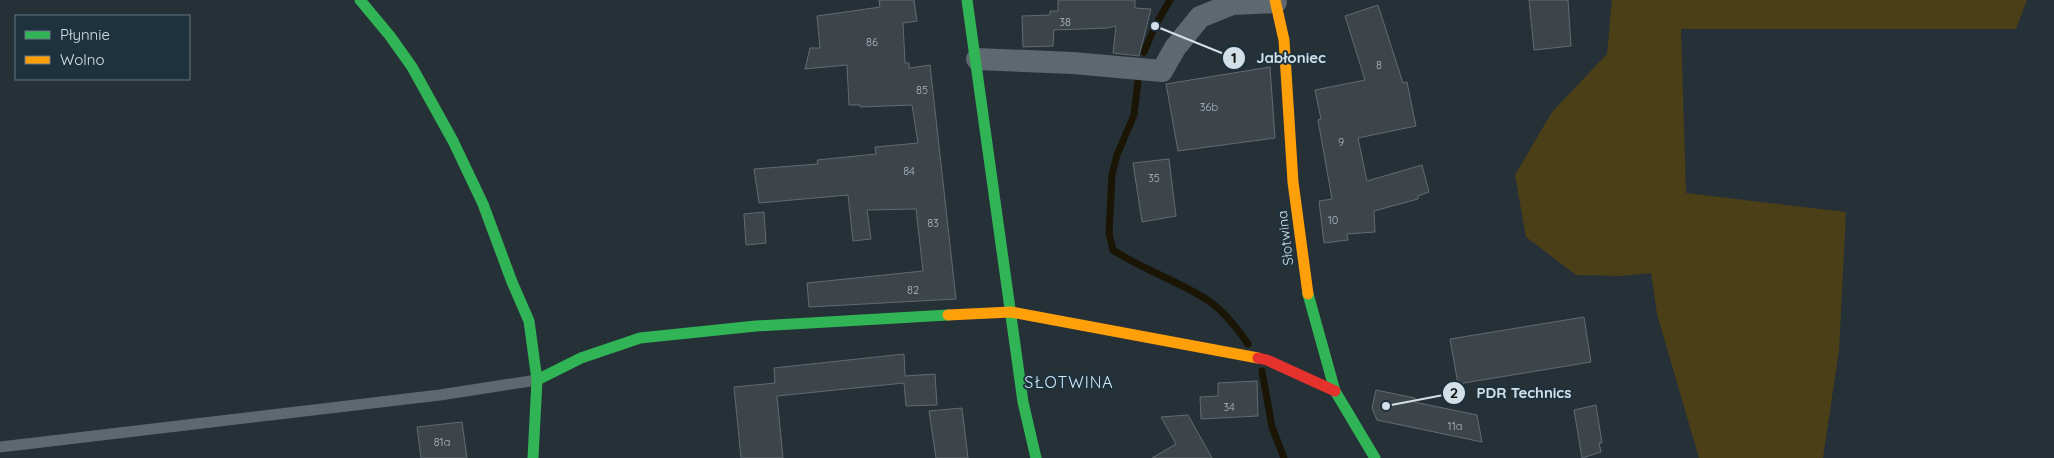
<svg xmlns="http://www.w3.org/2000/svg" width="2054" height="458" viewBox="0 0 2054 458" font-family="Quicksand,sans-serif">
<style>
.green{fill:#4b3f18}
.lines{fill:none;stroke-linecap:round;stroke-linejoin:round}
.stream{stroke:#1b1505;stroke-width:7}
.building{fill:#3d454b;stroke:#626b71}
.lane{stroke:#5e686f;stroke-width:11}
.street{stroke:#5e686f;stroke-width:22}
.fast{stroke:#30b455;stroke-width:11}
.slow{stroke:#ff9f0a;stroke-width:11}
.jam{stroke:#e5322d;stroke-width:11}
.labels{text-anchor:middle;dominant-baseline:central;stroke-width:4;stroke-linejoin:round;paint-order:stroke}
.number-label{font-size:11px;fill:#aeb9c0}
.street-label{font-size:14px;fill:#d4e0e7;stroke:#1e323e}
.quarter-label{font-size:16px;letter-spacing:1px;fill:#d0e8f8;stroke:#1e323e}
.leader{fill:none;stroke:#d4e0e7;stroke-width:2}
.callout-dot{fill:#d4e0e7;stroke:#1e323e;stroke-width:2}
.mark-label{font-size:15px;text-anchor:middle;font-weight:bold;fill:#111}
.callout-label{font-size:15px;text-anchor:middle;font-weight:bold;fill:#d4e0e7;stroke:#1e323e;stroke-width:4;stroke-linejoin:round;paint-order:stroke}
</style>
<rect width="100%" height="100%" fill="#253037"/>
<path class="green" d="M1612,0H2027L2016,29H1681L1686,193L1846,212L1839,350L1823,458H1699L1657,314L1651,273L1621,276L1576,275L1526,237L1515,175L1552,112L1607,54Z"/>
<g class="lines">
<g class="stream">
<path d="M1144,52L1155,26L1170,0"/>
<path d="M1138,81L1134,115L1117,155L1112,175L1109,233L1113,250C1143,270 1179,281 1209,301C1225,312 1237,328 1248,344"/>
<path d="M1262,371L1272,427L1284,458"/>
</g>
</g>
<g class="building">
<path d="M879,0H914L917,21L903,23L905,63H909V68L930,65L956,299L809,307L807,283L923,271L916,209L867,210L871,239L853,241L848,195L759,203L754,169L818,164L817,160L876,154L875,147L918,143L912,105L860,107V105H849L847,65L805,69L810,48H820L817,16L880,7Z"/>
<path d="M1058,0H1135V8L1151,9L1139,56L1113,53L1116,26L1108,28L1054,30L1053,46L1023,47L1022,16L1050,15V11H1058Z"/>
<path d="M1529,0H1568L1571,46L1534,50Z"/>
<path d="M1378,5L1403,83L1407,82L1416,126L1358,138L1367,181L1422,165L1429,192L1418,196V199L1374,211L1375,232L1347,234L1348,240L1324,243L1319,201L1332,199L1318,120L1321,119L1315,90L1365,80L1345,16Z"/>
<path d="M1270,67L1275,138L1178,151L1166,84Z"/>
<path d="M1169,159L1176,216L1142,222L1133,163Z"/>
<path d="M764,212L766,243L746,245L744,214Z"/>
<path d="M1584,317L1591,362L1458,384L1450,339Z"/>
<path d="M904,354L905,376L935,374L937,405L906,406L904,383L777,396L783,458H741L734,387L775,383L774,368Z"/>
<path d="M1257,381L1258,416L1201,419L1200,397L1218,396V383Z"/>
<path d="M1376,390L1415,398L1414,402L1477,415L1482,442L1377,420L1372,408Z"/>
<path d="M1596,405L1602,443H1599L1601,452L1582,458L1574,410Z"/>
<path d="M962,408L968,458H936L929,411Z"/>
<path d="M1188,415L1212,458H1152L1176,444L1161,417Z"/>
<path d="M462,422L467,458H421L417,427Z"/>
</g>
<g class="lines">
<path class="lane" d="M0,447L440,395L537,380"/>
<path class="street" d="M977,59L1073,63L1162,71L1175,48L1200,17L1232,4L1276,2"/>
<g class="fast">
<path d="M360,0L390,36L412,67L453,141L483,204L512,282L529,321L537,380L533,458"/>
<path d="M967,0L1023,402L1036,458"/>
<path d="M1308,294L1335,391L1375,458"/>
<path d="M537,380L581,358L640,338L756,326L948,315"/>
</g>
<g class="slow">
<path d="M1275,0L1284,40L1293,182L1308,294"/>
<path d="M948,315L1011,312L1258,358"/>
</g>
<path class="jam" d="M1258,358L1267,360L1335,391"/>
</g>
<g class="labels">
<g class="number-label">
<text x="1065" y="22">38</text>
<text x="872" y="42">86</text>
<text x="1379" y="65">8</text>
<text x="922" y="90">85</text>
<text x="1209" y="107">36b</text>
<text x="1341" y="142">9</text>
<text x="909" y="171">84</text>
<text x="1154" y="178">35</text>
<text x="1333" y="220">10</text>
<text x="933" y="223">83</text>
<text x="913" y="290">82</text>
<text x="1229" y="407">34</text>
<text x="1455" y="426">11a</text>
<text x="442" y="442">81a</text>
</g>
<g class="street-label">
<text transform="translate(1285 238) rotate(-97)">Słotwina</text>
</g>
<g class="quarter-label">
<text x="1069" y="382">SŁOTWINA</text>
</g>
</g>
<path class="leader" d="M1155 26L1234 58M1386 406L1454 393"/>
<g class="callout-dot">
<circle cx="1155" cy="26" r="5"/>
<circle cx="1386" cy="406" r="5"/>
<circle cx="1234" cy="58" r="12"/>
<circle cx="1454" cy="393" r="12"/>
</g>
<g class="mark-label">
<text x="1234" y="63">1</text>
<text x="1454" y="398">2</text>
</g>
<g class="callout-label">
<text x="1291" y="63">Jabłoniec</text>
<text x="1524" y="398">PDR Technics</text>
</g>
<rect x="15" y="15" width="175" height="65" fill="#1e323e" stroke="#677882"/>
<rect x="25" y="31" width="25" height="8" fill="#30b455" stroke="#677882"/>
<text x="60" y="40" font-size="15" fill="#d4e0e7">Płynnie</text>
<rect x="25" y="56" width="25" height="8" fill="#ff9f0a" stroke="#677882"/>
<text x="60" y="65" font-size="15" fill="#d4e0e7">Wolno</text>
</svg>
